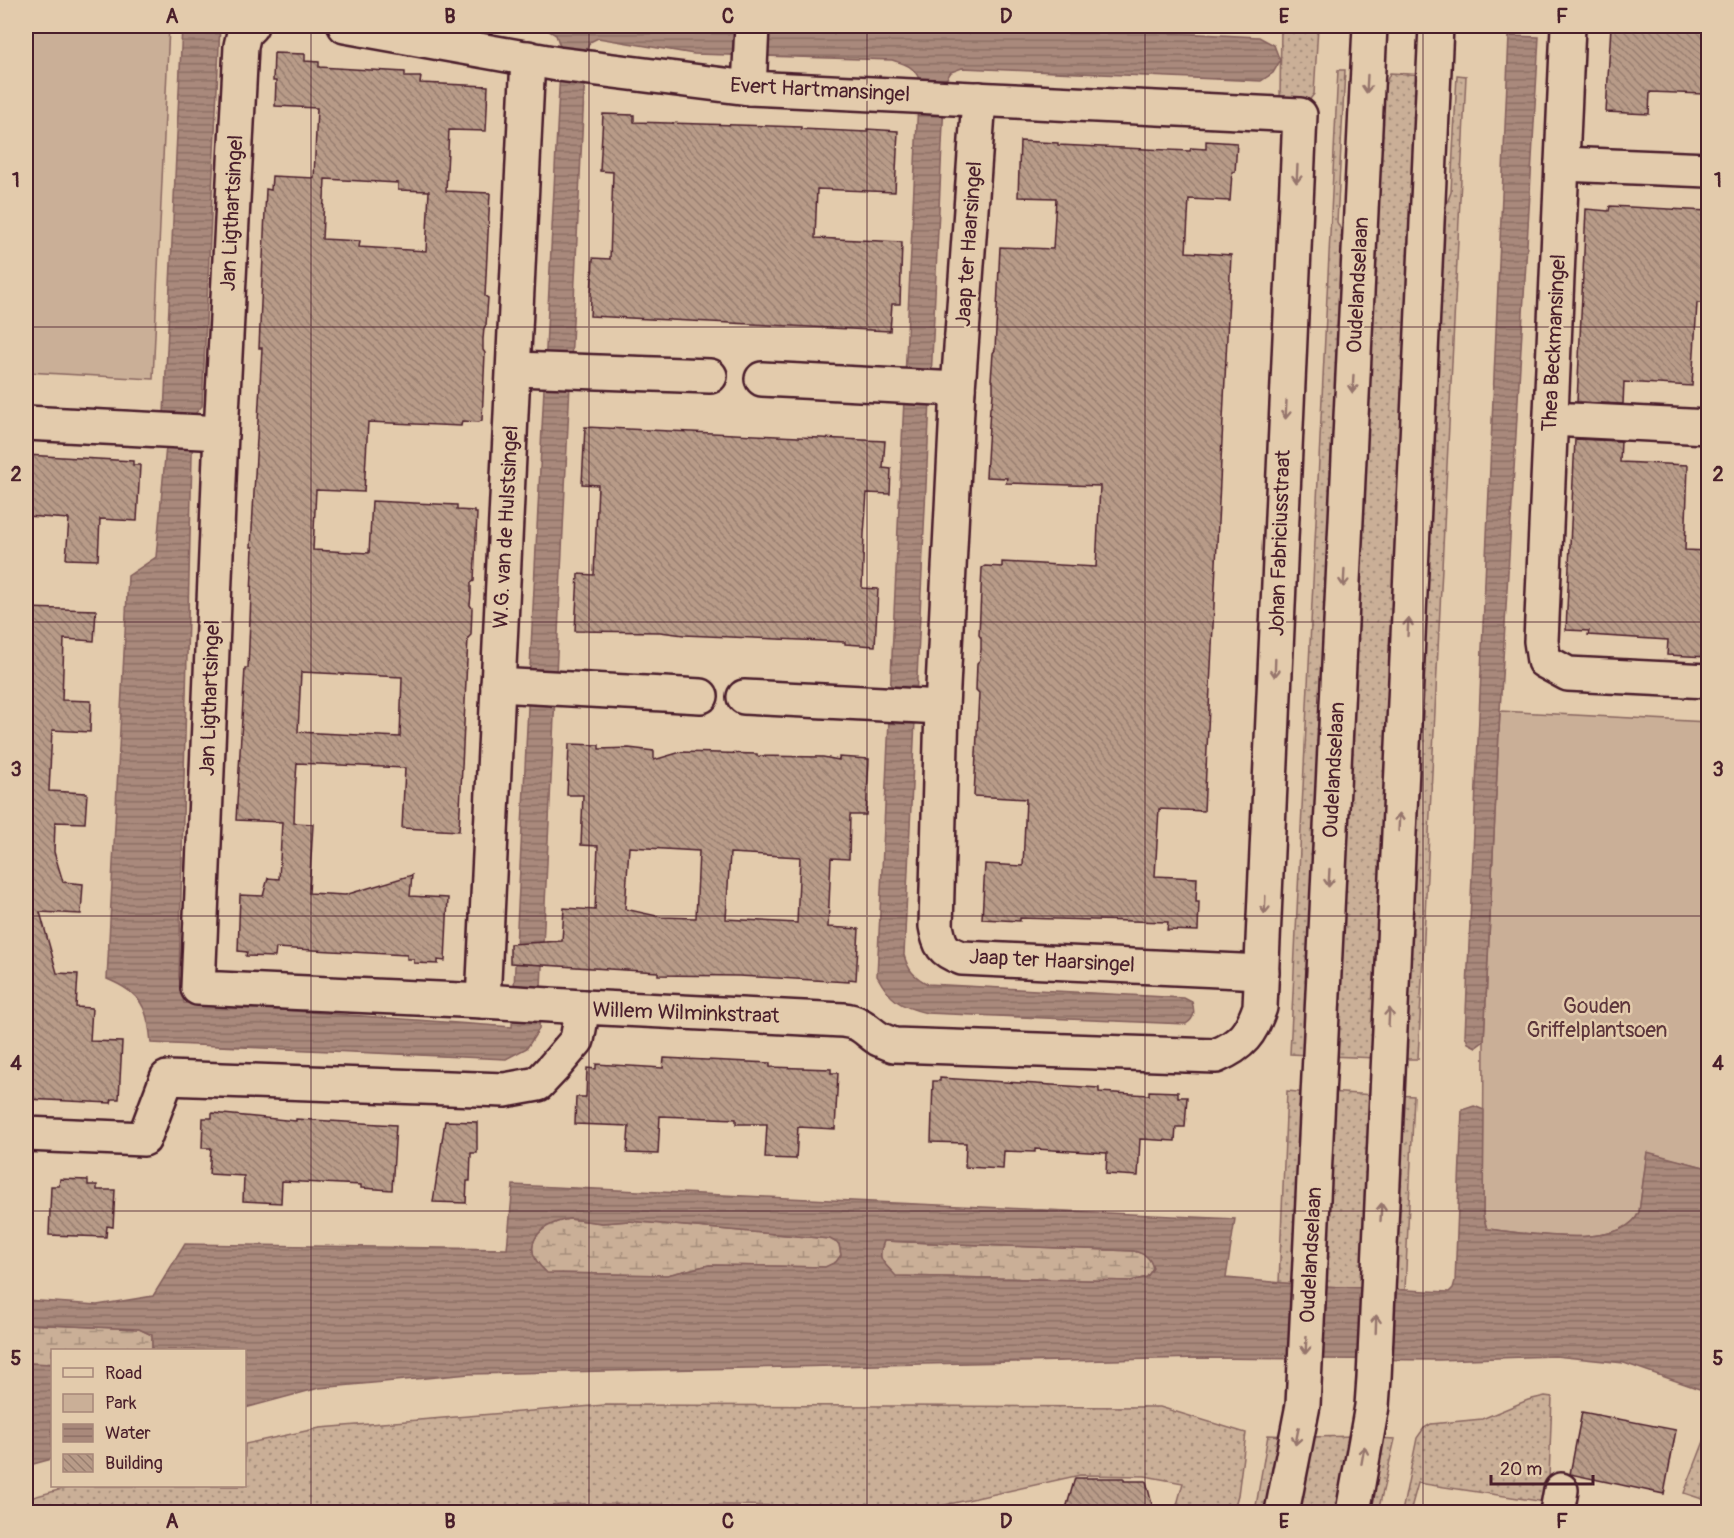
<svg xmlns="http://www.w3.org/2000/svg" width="1734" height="1538" viewBox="0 0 1734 1538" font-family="Pangolin,sans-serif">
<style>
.grass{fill:url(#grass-dots);stroke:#8a6761;stroke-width:1.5}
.wetland{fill:url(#wetland-marsh);stroke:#8a6761;stroke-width:1.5}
.park{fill:#caaf97;stroke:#8a6761;stroke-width:1.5}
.water{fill:url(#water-rules);stroke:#835f5b;stroke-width:1.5;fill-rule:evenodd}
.building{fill:url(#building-back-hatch);stroke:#4a1f2b;stroke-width:1.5;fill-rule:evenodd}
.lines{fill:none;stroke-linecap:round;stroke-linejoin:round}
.minor-casing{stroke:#4a1f2b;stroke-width:38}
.major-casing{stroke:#4a1f2b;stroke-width:38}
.minor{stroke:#e3cbac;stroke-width:33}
.major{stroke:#e3cbac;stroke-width:33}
.oneway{stroke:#96756c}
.grid{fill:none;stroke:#4a1f2b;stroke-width:1.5;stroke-opacity:0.55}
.labels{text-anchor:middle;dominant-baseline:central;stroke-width:5;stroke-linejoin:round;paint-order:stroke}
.street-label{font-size:21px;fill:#4a1f2b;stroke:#e3cbac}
.park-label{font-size:21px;fill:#5d353b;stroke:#e3cbac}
.neatline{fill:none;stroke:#4a1f2b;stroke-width:2}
.grid-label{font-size:20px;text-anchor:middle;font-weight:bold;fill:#4a1f2b}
</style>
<defs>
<pattern id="grass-dots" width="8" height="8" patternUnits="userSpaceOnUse" patternTransform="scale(1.5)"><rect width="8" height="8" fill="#caaf97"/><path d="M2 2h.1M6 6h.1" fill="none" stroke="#a68e7b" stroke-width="1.8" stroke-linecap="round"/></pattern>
<pattern id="wetland-marsh" width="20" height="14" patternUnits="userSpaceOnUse" patternTransform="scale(1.5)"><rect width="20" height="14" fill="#caaf97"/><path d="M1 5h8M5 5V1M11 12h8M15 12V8" fill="none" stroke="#a68e7b"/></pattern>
<pattern id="water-rules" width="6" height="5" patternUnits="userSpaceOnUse" patternTransform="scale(1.5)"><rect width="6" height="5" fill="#a9897b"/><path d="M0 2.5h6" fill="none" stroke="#8c6f65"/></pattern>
<pattern id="building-back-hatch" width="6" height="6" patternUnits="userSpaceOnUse" patternTransform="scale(1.5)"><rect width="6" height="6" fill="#b89b88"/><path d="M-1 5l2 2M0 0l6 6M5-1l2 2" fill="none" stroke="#987e6f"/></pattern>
</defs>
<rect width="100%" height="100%" fill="#e3cbac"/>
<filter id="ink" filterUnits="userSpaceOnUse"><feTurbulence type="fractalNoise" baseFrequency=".0167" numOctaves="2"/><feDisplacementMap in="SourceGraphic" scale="12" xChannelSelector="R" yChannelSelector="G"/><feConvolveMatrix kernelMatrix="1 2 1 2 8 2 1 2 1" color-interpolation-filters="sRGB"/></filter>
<g filter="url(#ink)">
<g class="grass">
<path d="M1281,26H1318L1314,94L1308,102L1280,100Z"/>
<path d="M1338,70H1345L1337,222L1350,248L1310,1055L1290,1054Z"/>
<path d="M1390,73L1427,75L1377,1058L1329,1056L1376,107Z"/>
<path d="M1457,75L1466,76L1418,1059H1397L1435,237L1451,192Z"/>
<path d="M1287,1091L1307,1093L1298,1284L1279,1283Z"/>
<path d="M1326,1092L1375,1095L1366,1288L1320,1286Z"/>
<path d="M1394,1095L1414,1096L1405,1290L1386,1289Z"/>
<path d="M1545,1396L1552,1397L1549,1478L1545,1502L1418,1483L1410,1512H1402L1417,1438L1424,1428L1431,1424L1482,1419L1528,1400Z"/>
<path d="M605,1405L1160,1407L1246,1433L1238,1495L1233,1512H1175L1183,1483L1145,1476L1080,1475L936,1507L583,1504L440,1512H26V1499L73,1486H244L245,1444L320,1428Z"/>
<path d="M1708,1431V1501L1684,1493Z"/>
<path d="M1268,1435L1290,1436L1273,1512H1255Z"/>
<path d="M1356,1436L1338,1512H1291L1309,1437Z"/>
<path d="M1376,1438L1395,1439L1378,1512H1358Z"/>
</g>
<g class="wetland">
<path d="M569,1219L602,1223L629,1221L830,1239L839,1244L841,1255L836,1262L826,1267L709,1265L667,1275L547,1273C518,1247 537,1225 569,1219Z"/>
<path d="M884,1241L1134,1251C1145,1254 1150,1256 1153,1268L1147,1277L1131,1281L895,1276C884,1261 876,1262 884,1241Z"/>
<path d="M26,1324L139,1329L152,1335V1350H52V1364L26,1363Z"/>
</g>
<g class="park">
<path d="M26,26H169L153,379L26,372Z"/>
<path d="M1500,711L1708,722V1168L1647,1153L1639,1212C1623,1252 1521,1232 1487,1229L1483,1216L1484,1041Z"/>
</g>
<g class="water">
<path d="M182,26H220L202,406L193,416L179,977L184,1003L512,1027L561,49L556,35L546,29L528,26H1041L1259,37L1274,45L1280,61L1273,73L1261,81L962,68L951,72L945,81L904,955C908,970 914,977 928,984L1184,998L1192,1002C1195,1012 1195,1018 1186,1024L927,1013C900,1007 890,1000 877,976L919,79C914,66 905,64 892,60L694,54L598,38L590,42L586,51L539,1029L527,1048L506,1059L151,1043C148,1007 141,993 107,979L128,576L156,557L166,446L164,414Z"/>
<path d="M1509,36L1539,37L1500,711L1484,1041L1476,1047L1468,1043L1465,1035Z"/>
<path d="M1474,1106L1484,1110L1483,1216L1487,1229C1521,1232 1623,1252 1639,1212L1647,1152L1708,1168V1392L1624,1363L1555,1356L1439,1360L1201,1358L469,1374L319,1388L245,1408L244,1350H152V1335L139,1329L26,1324V1300L97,1305L153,1296L185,1244L507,1249L513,1185L1235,1219L1226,1278L1320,1286L1449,1292L1453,1288L1455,1281L1462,1110ZM569,1219L602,1223L629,1221L830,1239L839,1244L841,1255L836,1262L825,1267L709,1265L667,1275L547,1273C518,1247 537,1225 569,1219ZM884,1241L1134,1251C1145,1254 1150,1257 1153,1268L1147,1277L1131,1281L896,1276C883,1261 876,1261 884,1241Z"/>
<path d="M26,1363L52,1364V1459L26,1466Z"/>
</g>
<g class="building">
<path d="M1611,26H1708L1704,94L1650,92L1649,114L1606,112Z"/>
<path d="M274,53L305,54V61L319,62V67L405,72V77H421L420,83L488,86L486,131L449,130L446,191L490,193L485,296L488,298L486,325L484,328L483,339V350L485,353L482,420L479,422L462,421L461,426L368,422L364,492L316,490L313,550L369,553L372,501L457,505V510L474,511V513H477L474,581L471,583V594L470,605L472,608L471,635L468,638L459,831L402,828L405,768L297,763L295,793L294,823L313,824L309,893L345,895L412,875L410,896L448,898L445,961L438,960V964L414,963V959H407V955L276,948L275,957L246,956L247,952L238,951L240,895L263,896L268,878L279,879L282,822L236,820L245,668H248L253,547H251L262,348H259L266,189L271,190L272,176L314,178L317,108L275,106L276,81H273ZM325,179L398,183V190L429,191L426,251L359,247L360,241L322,239ZM301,672L402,677L400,737L298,732Z"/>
<path d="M603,114L634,115V122L801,127V129L867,132V129L898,131L895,192L817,189L815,238L902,242L900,304H892L890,331L590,316L593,258L610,259L613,172L600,171Z"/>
<path d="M1020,141L1058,143V145L1190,151L1191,148L1206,149V141L1237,143L1235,172H1232L1230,201L1189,199L1186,252L1231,255L1204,811L1159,809L1155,876L1197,878L1196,902H1199L1198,931L1167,930L1168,922L1020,918V921L982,919L985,864L1023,866L1026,799L974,796L979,693L976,690L977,663L980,660L981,649V638L979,635L982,568L985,566L1002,567V562L1096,567L1100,486L1006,483L1007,478L986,477L990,408L992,405L993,394V382L991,380L993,353L995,350L1000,247L1053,249L1056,198L1018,197Z"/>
<path d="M1610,206L1708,211V303H1697L1692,386L1624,382L1623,404L1577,402L1586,209L1609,211Z"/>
<path d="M585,427L885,441L883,468L891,469L890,494L867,493L864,534L862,588L878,589L875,646L845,644V642L684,635L660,632L575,631L578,574L594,575L598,485L582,484Z"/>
<path d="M1575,439L1621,441L1620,462L1688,465L1685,550L1708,551V657L1667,655L1668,640L1588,635L1589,631L1566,630Z"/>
<path d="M26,455L133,461V465H140L137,521L100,519L98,560L66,559L69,519L26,516Z"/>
<path d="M26,608L96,610L94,641L64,639L62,700L91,701L90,732L52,730L49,791L87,793L85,823L55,822L54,852L63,882L83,884L81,914L40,912L57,973L78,974L76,1007L92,1008L90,1041L122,1042L119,1099H112L111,1103L26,1099Z"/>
<path d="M569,744L599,745V749L629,748L654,751V760L681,752L757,754V756L823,757L839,760V757L869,759L866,815H850L849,859L831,858L828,927L859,929L856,980L849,979V982L739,976L658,975V972L510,963V944L562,941L564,908L595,910L598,846L581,845L583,795H567ZM629,847L699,851L696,918L661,917L625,909ZM730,853L800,857L797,923L726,919Z"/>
<path d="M664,1058L770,1063V1067L831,1069V1073H838L835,1129L798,1127L796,1159L765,1158L767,1124H736V1119L660,1116L658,1154L627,1153L629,1126L575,1124L576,1097H586L587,1068L596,1069V1064L663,1068Z"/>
<path d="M940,1078L1099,1088V1092L1149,1095V1091L1178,1092V1097H1187L1185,1127H1176L1175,1141L1140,1139L1138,1176L1106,1174L1107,1153L1035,1149V1152L1004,1151L1003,1169L965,1167L966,1143L931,1142L933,1081H940Z"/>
<path d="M212,1113L296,1121V1119L396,1125L392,1190L361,1188V1185L282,1181L281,1203L243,1201L244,1176L209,1174L211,1148H202L203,1118H212Z"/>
<path d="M445,1121L477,1122V1153H471L470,1181H467L466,1203L433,1202Z"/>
<path d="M60,1179L88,1180V1185H97V1190H115L113,1227L107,1226L106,1237L49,1235L51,1186H59Z"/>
<path d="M1582,1412L1676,1430L1664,1494L1570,1474Z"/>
<path d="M1075,1478H1124V1481H1146L1154,1512H1065Z"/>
</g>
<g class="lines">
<defs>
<g id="minor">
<path d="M251,26L244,33L241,46L221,433L198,988L483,1001L583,1007"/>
<path d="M1568,26L1541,641L1544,661L1568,674L1708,681"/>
<path d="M749,88L752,26"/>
<path d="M979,99L958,389L942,707L936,926C940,946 942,951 962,958L1262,972"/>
<path d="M1562,164L1708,170"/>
<path d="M515,369L710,376"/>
<path d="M762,379L958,389"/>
<path d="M1551,419L1708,427"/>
<path d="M26,423L221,433"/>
<path d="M498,685L701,696"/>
<path d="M744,697L942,707"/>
<path d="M483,1001C498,687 515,373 528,58"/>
<path d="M26,1134L144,1139L167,1078L505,1090L538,1084L554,1067L577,1040L583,1007L843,1020C862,1022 865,1030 879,1039C883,1041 889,1043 894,1045L1216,1056C1242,1045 1251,1033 1260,1007L1300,115L749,88L558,64L345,26"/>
<path d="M1557,1512L1561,1490"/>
</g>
<g id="major">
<path d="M1282,1512L1303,1405L1370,26"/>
<path d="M1353,1512L1372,1406L1374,1378L1436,26"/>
</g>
</defs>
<use href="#minor" class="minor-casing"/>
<use href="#major" class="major-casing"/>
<use href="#minor" class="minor"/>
<use href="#major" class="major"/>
</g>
<defs><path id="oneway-shaft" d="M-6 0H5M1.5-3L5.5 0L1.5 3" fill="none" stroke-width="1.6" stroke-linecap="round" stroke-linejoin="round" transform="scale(1.5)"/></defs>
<g class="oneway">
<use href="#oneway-shaft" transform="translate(1367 84) rotate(93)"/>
<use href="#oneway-shaft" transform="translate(1297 174) rotate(93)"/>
<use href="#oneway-shaft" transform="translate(1353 384) rotate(93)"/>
<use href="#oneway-shaft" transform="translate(1286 410) rotate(93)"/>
<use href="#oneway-shaft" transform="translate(1344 578) rotate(93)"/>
<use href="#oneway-shaft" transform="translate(1408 627) rotate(-87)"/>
<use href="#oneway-shaft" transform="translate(1275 668) rotate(92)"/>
<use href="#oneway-shaft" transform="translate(1399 822) rotate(-87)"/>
<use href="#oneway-shaft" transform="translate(1329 878) rotate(93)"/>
<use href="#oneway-shaft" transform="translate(1265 905) rotate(92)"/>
<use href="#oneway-shaft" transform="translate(1389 1017) rotate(-87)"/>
<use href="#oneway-shaft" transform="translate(1381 1212) rotate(-87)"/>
<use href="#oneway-shaft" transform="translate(1376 1324) rotate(-88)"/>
<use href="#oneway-shaft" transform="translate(1306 1345) rotate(93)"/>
<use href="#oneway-shaft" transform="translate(1297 1436) rotate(101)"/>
<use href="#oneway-shaft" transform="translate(1363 1455) rotate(-80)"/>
</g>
</g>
<path class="grid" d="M311,26V1512M589,26V1512M867,26V1512M1145,26V1512M1423,26V1512M26,327H1708M26,622H1708M26,916H1708M26,1211H1708"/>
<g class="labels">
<g class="street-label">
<text transform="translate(820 90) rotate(3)">Evert Hartmansingel</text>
<text transform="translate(232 213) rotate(-87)">Jan Ligthartsingel</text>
<text transform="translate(969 244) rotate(-86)">Jaap ter Haarsingel</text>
<text transform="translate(1358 285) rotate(-87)">Oudelandselaan</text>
<text transform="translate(1554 343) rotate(-87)">Thea Beckmansingel</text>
<text transform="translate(506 527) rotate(-87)">W.G. van de Hulstsingel</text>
<text transform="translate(1280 543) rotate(-88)">Johan Fabriciusstraat</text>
<text transform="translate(210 698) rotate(-88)">Jan Ligthartsingel</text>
<text transform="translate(1334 770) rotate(-87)">Oudelandselaan</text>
<text transform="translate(1052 961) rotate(3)">Jaap ter Haarsingel</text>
<text transform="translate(686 1013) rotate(2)">Willem Wilminkstraat</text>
<text transform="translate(1311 1255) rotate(-87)">Oudelandselaan</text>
</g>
<g class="park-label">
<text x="1597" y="1006">Gouden<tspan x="1597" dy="24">Griffelplantsoen</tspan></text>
</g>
</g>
<rect width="1734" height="1538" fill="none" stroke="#e3cbac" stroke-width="66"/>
<rect x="51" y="1349" width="195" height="138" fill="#e3cbac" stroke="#a68678" stroke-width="1.5"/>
<rect x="63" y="1368" width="30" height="9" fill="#e3cbac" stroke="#a68678" stroke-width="1.5"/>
<text x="105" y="1379" font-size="18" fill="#4a1f2b">Road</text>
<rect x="63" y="1394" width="30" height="18" fill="#caaf97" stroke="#a68678" stroke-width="1.5"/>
<text x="105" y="1409" font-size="18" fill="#4a1f2b">Park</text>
<rect x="63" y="1424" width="30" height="18" fill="url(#water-rules)" stroke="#a68678" stroke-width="1.5"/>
<text x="105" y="1439" font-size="18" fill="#4a1f2b">Water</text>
<rect x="63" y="1454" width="30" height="18" fill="url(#building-back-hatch)" stroke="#a68678" stroke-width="1.5"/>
<text x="105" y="1469" font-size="18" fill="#4a1f2b">Building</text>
<path d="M1491 1475v9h102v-9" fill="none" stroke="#4a1f2b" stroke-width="3"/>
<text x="1500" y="1475" font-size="18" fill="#4a1f2b" stroke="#e3cbac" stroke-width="4.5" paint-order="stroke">20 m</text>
<rect x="33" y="33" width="1668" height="1472" class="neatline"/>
<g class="grid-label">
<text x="172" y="23">A</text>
<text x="450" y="23">B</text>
<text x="728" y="23">C</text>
<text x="1006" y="23">D</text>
<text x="1284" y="23">E</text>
<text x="1562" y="23">F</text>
<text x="16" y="187">1</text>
<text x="1718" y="187">1</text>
<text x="16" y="481">2</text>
<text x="1718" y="481">2</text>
<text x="16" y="776">3</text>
<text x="1718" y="776">3</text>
<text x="16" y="1070">4</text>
<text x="1718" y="1070">4</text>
<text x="16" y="1365">5</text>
<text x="1718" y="1365">5</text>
<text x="172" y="1528">A</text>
<text x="450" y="1528">B</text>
<text x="728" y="1528">C</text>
<text x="1006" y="1528">D</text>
<text x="1284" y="1528">E</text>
<text x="1562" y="1528">F</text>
</g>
</svg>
